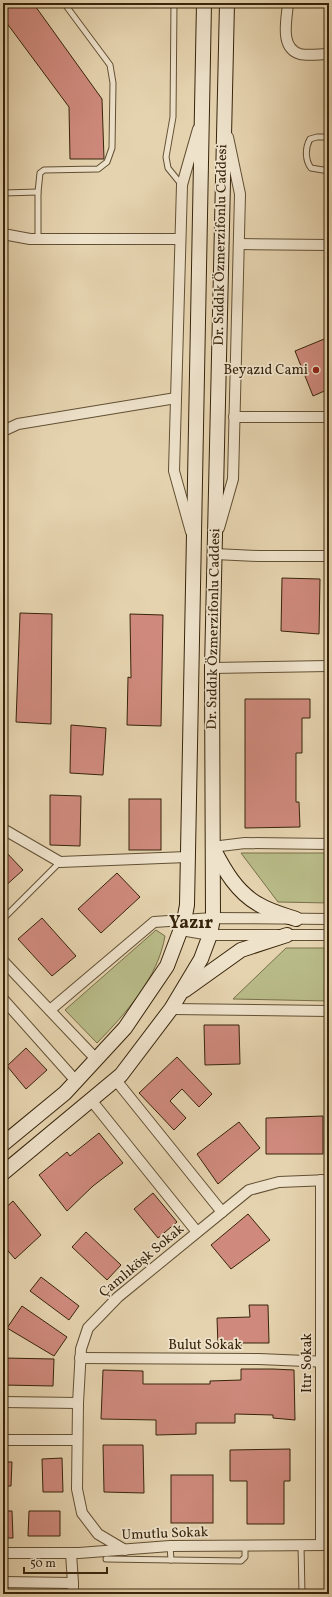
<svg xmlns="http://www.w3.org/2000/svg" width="332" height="1597" viewBox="0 0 332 1597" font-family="Vollkorn,serif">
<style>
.green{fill:#b8bb88;stroke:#787049}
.building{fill:#cf8a7d;stroke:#37240a}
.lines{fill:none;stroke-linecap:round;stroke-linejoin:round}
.service-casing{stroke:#625033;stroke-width:7}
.minor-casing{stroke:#625033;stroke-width:12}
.secondary-casing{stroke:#37240a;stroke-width:16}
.service{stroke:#eee2cb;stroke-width:5}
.minor{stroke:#eee2cb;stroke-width:10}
.secondary{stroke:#eee2cb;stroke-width:14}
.poi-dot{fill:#8f2418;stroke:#eee2cb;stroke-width:1.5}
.labels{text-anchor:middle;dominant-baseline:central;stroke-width:3.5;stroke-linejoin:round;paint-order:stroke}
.street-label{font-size:14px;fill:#37240a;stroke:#eee2cb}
.poi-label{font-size:14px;fill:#37240a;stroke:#eee2cb;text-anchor:end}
.district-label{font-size:18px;font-weight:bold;fill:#37240a;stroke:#eee2cb}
</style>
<rect width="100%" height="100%" fill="#e5d3af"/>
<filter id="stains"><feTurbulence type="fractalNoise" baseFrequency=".005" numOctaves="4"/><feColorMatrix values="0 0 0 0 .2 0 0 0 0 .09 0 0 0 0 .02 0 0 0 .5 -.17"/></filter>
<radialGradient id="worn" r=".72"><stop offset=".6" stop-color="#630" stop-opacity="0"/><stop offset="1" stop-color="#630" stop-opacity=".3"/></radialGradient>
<g class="green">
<path d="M241,853H329V903L278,902Z"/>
<path d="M156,930L165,936C158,978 125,1014 97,1043L65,1010Z"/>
<path d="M286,948H329V1001L233,999Z"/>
</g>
<g class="building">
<path d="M3,3H33L102,99L104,159H70L69,107L3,18Z"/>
<path d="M329,337V389L313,396L295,351Z"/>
<path d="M282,578L320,579L319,634L281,631Z"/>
<path d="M20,613L52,614L51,724L16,722Z"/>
<path d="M130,614L163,615L161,726L127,725L128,677L131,678Z"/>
<path d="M245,699H310V718H302V753H296V802H299L300,827L245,828Z"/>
<path d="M71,725L106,728L103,775L70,773Z"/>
<path d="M50,795L81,796L80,846L50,845Z"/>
<rect x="129" y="799" width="32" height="51"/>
<path d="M3,849L23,870L3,888Z"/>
<path d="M117,873L140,897L101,933L78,909Z"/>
<path d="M42,918L76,956L52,976L18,939Z"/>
<path d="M204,1025H239L240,1064L205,1065Z"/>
<path d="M26,1048L47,1070L26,1089L7,1066Z"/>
<path d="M177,1057L212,1094L199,1107L182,1089L170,1101L186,1118L174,1130L139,1093Z"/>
<path d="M323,1116V1154H266V1118Z"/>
<path d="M239,1122L260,1148L218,1184L197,1154Z"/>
<path d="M99,1133L123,1163L93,1186L67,1211L39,1175L67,1152L70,1156Z"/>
<path d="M153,1193L177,1222L158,1238L134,1209Z"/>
<path d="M13,1201L41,1235L15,1259L3,1245V1210Z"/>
<path d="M248,1214L270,1240L231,1269L211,1245Z"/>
<path d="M86,1232L121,1265L107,1280L72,1247Z"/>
<path d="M41,1277L79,1306L69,1320L30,1291Z"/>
<path d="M249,1305H268L269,1343H241V1346H218L217,1318L250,1317Z"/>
<path d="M22,1306L67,1337L54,1356L7,1328Z"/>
<path d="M3,1358L54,1359L53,1386L3,1385Z"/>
<path d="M241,1369H273L294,1370L295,1420L273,1418V1415L235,1414V1423H196V1434L156,1435V1420L101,1419L103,1370L143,1371V1384H210V1381L241,1380Z"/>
<path d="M103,1445H143L144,1493L104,1492Z"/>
<path d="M290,1449V1481H284V1524H247V1481H230V1450Z"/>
<path d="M62,1458L63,1492H43L42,1459Z"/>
<path d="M3,1462H12L11,1486H3Z"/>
<rect x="171" y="1475" width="42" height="48"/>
<path d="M3,1511H12L13,1538H3Z"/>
<path d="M29,1511H60V1536H28Z"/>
</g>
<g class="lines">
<defs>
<g id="service">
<path d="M174,3L173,117L166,157L168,168L181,184"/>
<path d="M329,137H317L310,139C305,148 305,160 311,168L329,171"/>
<path d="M3,193L38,192"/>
<path d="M38,239V192L40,173L44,170L98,169L107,162L112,148L113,83L110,65L64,3"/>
<path d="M5,917L60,862"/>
<path d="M301,1545L302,1594"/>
<path d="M170,1546L171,1560"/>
<path d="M106,1559L241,1561L245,1557V1546"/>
</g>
<g id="minor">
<path d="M288,3C287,19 279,48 300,54C308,56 320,54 329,54"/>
<path d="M3,234L30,239H180"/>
<path d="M239,244L329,245"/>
<path d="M234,417H329"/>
<path d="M3,431L18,424L176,398"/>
<path d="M219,528L233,479L240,194L228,137"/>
<path d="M191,532L174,471L182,185L198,129"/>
<path d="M215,554L258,556H329"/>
<path d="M212,668L329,666"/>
<path d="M3,829L60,862L187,857"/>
<path d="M212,847L245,843L329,844"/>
<path d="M181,930L210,935H329"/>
<path d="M3,961L96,1059"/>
<path d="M3,999L76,1081"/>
<path d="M171,1009L329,1011"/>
<path d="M50,1010L154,922L213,918L329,919"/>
<path d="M115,1079L222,1212"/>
<path d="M91,1100L197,1232"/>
<path d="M321,1180V1545"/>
<path d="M80,1358L259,1359L329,1362"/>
<path d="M3,1402L78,1403"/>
<path d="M3,1440H77"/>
<path d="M125,1550L98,1534L82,1513L77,1489L78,1403L81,1349L88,1328L118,1297L249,1190L279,1182L329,1180"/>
<path d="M3,1553H79L170,1546L329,1545"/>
<path d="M71,1553L73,1583"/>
<path d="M3,1582L73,1583V1594"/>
</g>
<g id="secondary">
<path d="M214,850C225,871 237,892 258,904C269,911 284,915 296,919"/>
<path d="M185,990L241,950L287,935"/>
<path d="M3,1144L65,1093L125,1028L167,966L184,921L187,905L204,3"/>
<path d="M3,1173L121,1075L171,1009L201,959L210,935L213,918L212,668L227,3"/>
</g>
</defs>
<use href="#service" class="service-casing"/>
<use href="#minor" class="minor-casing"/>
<use href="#secondary" class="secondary-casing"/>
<use href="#service" class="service"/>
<use href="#minor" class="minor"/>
<use href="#secondary" class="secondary"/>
</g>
<circle class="poi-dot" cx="316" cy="370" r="4"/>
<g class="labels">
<g class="street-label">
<text transform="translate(221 245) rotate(-89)">Dr. Sıddık Özmerzifonlu Caddesi</text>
<text transform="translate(214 629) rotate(-89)">Dr. Sıddık Özmerzifonlu Caddesi</text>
<text transform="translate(142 1261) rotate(-40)">Çamlıköşk Sokak</text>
<text x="205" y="1345">Bulut Sokak</text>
<text transform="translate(307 1363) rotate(-90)">Itır Sokak</text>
<text transform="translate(165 1534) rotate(-2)">Umutlu Sokak</text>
</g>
<g class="poi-label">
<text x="308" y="370">Beyazıd Cami</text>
</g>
<g class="district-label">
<text x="191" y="923">Yazır</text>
</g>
</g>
<rect width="332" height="1597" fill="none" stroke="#e5d3af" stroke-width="16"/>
<rect x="4" y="4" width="324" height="1589" fill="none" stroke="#37240a" stroke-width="2"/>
<rect x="8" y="8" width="316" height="1581" fill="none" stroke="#37240a"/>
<path d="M24 1567v6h83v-6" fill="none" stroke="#37240a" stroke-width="2"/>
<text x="30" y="1567" font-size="12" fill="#37240a" stroke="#eee2cb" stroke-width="3" paint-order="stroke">50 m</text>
<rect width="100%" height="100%" filter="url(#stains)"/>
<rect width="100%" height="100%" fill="url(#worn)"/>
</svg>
